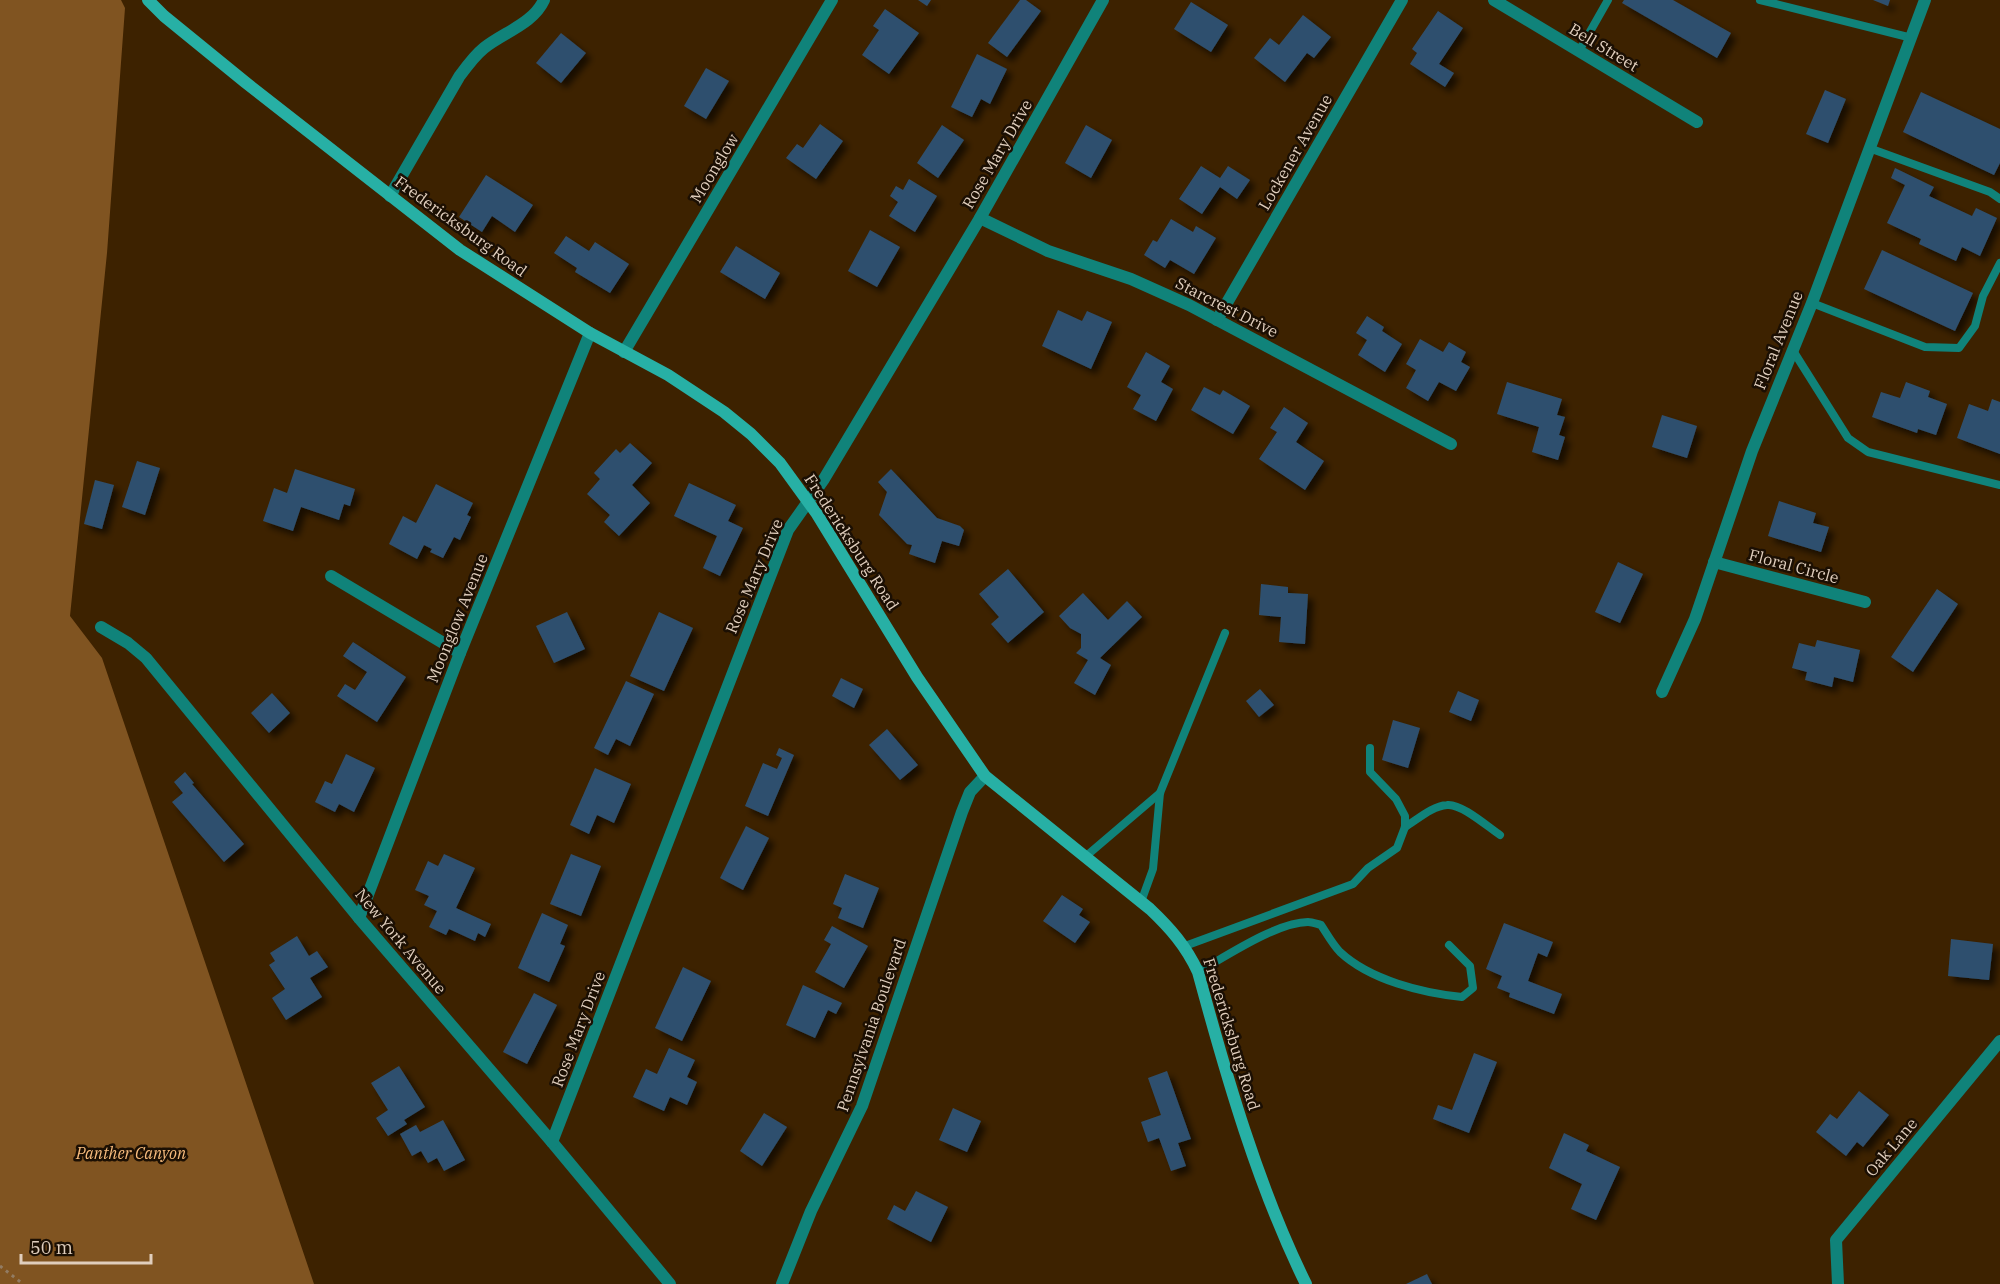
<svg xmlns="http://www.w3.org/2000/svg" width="2000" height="1284" viewBox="0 0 2000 1284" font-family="'IBM Plex Serif',serif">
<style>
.forest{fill:#805421}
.building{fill:#2f506e;filter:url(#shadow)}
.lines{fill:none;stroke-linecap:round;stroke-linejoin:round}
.path{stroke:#927c63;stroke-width:3;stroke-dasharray:3 4.5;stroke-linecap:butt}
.lane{stroke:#10837a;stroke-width:8}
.street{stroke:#10837a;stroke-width:12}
.secondary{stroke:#27b0a5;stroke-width:12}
.labels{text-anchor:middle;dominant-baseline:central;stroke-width:5;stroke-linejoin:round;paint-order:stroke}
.street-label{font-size:16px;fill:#e0cebd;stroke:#1b0f03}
.park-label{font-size:16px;font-style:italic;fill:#f8bc7d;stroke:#1b0f03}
</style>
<defs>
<filter id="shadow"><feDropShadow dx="5.5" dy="5.5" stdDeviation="3" flood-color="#0009"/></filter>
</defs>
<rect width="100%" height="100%" fill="#3d2200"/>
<path class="forest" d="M0,0H121L125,8L107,253L70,616L102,658L314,1284H0Z"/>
<g class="building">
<path d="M918,0H931L927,6Z"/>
<path d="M1020,0H1026L1041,11L1007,57L988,43Z"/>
<path d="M1624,0H1673L1731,33L1717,58L1622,3Z"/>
<path d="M1873,0H1890L1888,6Z"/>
<path d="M1191,2L1228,25L1211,52L1174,29Z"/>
<path d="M885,9L919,33L889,74L862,55L879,30L873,26Z"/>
<path d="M1438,11L1463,28L1439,64L1454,73L1445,87L1410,64L1417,53L1412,49Z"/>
<path d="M1303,15L1331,37L1314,58L1307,53L1285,82L1254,58L1270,38L1279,45Z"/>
<path d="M561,33L586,53L561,83L536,63Z"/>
<path d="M977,54L1007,69L990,104L981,99L972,117L951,107Z"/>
<path d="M706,68L729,81L706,119L684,106Z"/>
<path d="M1825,90L1846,99L1828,143L1806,134Z"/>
<path d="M1921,92L2000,129V163L1994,175L1903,132Z"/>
<path d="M820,124L843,141L816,179L786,158L797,144L803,148Z"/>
<path d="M942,125L964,140L938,178L917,163Z"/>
<path d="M1086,125L1112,140L1091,178L1065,163Z"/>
<path d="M1201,166L1220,178L1228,166L1250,180L1237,199L1220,187L1202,214L1179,199Z"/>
<path d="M1895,168L1934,187L1929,196L1972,216L1976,208L1997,218L1980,256L1962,247L1956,261L1919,244L1921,239L1887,223L1905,185L1891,178Z"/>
<path d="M486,175L533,205L515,232L492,216L482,232L459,217Z"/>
<path d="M909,179L937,196L915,232L889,216L898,202L890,196L896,186L903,190Z"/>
<path d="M1171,219L1193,232L1196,226L1216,238L1194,274L1170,260L1165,268L1144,255L1153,240L1157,242Z"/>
<path d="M870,230L900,247L877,287L848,271Z"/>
<path d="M566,236L589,251L595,242L629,264L610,293L575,272L577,268L554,253Z"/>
<path d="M736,246L780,273L765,299L720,272Z"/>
<path d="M1882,250L1973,293L1955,331L1864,289Z"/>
<path d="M1058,310L1082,321L1087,311L1112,322L1091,369L1042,346Z"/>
<path d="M1367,316L1384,327L1382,331L1402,344L1385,372L1358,355L1367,340L1356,333Z"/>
<path d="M1420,339L1443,352L1449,342L1466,352L1461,362L1470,367L1456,391L1439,382L1428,401L1406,388L1416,370L1406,364Z"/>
<path d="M1146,352L1170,366L1161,382L1173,389L1156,421L1133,409L1141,395L1127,387Z"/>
<path d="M1507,382L1562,399L1557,415L1565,417L1559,435L1565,437L1558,460L1532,452L1539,427L1497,414Z"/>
<path d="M1906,382L1930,391L1928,397L1947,404L1936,435L1918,429L1917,433L1872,417L1881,392L1900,398Z"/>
<path d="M1204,387L1220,395L1223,390L1250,406L1233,434L1191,410Z"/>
<path d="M1992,399L2000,402V454L1957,438L1969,404L1988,411Z"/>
<path d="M1284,407L1308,423L1296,442L1324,461L1305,490L1259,459L1277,432L1270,428Z"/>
<path d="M1662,415L1697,426L1687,458L1652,447Z"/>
<path d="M630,443L652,463L632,485L650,503L619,536L604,522L610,515L587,494L600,479L594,473L616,449L620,453Z"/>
<path d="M137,461L160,468L145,515L122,507Z"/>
<path d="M295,469L355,489L350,506L344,504L339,520L301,507L293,531L263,521L274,488L287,493Z"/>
<path d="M891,469L937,518L960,526L964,530L959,546L942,541L935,563L909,554L912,545L907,544L879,515L887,492L878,482Z"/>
<path d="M95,480L114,485L102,529L84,524Z"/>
<path d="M689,483L736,505L728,521L743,528L720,576L703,568L717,536L674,516Z"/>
<path d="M436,484L473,503L467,515L471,517L460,540L454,537L443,558L430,552L432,549L424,545L417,559L389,544L403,516L416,523Z"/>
<path d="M1779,501L1816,513L1813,523L1829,527L1821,552L1768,536Z"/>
<path d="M1618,562L1643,574L1620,623L1595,612Z"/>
<path d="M1008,569L1044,612L1008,643L991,624L999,617L979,594Z"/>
<path d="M1261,584L1288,587V593L1308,594L1305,644L1279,642L1281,617L1259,615Z"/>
<path d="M1937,589L1958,604L1913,672L1891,657Z"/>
<path d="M1083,593L1108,620L1127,601L1142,617L1100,658L1111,665L1095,695L1074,683L1088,660L1076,653L1081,648V634L1070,628L1059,616Z"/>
<path d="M567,612L585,649L554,663L536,626Z"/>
<path d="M659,612L693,628L664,691L630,676Z"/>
<path d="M1817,640L1860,650L1853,682L1834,677L1832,687L1805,680L1807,672L1792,668L1799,643L1815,647Z"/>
<path d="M353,642L406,677L377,722L337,696L345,684L355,690L367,672L343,656Z"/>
<path d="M841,678L863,689L854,708L832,696Z"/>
<path d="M626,681L654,694L630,746L616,739L608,755L594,748Z"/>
<path d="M1260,689L1274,705L1259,717L1246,701Z"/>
<path d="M1458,691L1479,700L1471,721L1449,712Z"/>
<path d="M272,693L290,713L269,733L251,713Z"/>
<path d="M1393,720L1420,728L1408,768L1382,760Z"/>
<path d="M887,729L918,765L900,780L869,745Z"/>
<path d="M779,748L794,755L768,816L745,806L763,763L777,769L782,758L776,755Z"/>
<path d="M346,754L375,768L354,812L339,804L335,812L315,802L325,781L332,784Z"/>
<path d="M595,768L631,784L614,823L597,815L589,834L570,825Z"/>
<path d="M185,772L194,783L192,784L244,844L224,862L172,802L183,793L174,782Z"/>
<path d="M746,826L769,838L743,890L720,878Z"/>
<path d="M444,854L475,868L456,908L491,924L485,937L478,933L475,941L449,929L446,935L429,927L437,911L424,905L429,896L415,890L428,861L438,866Z"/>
<path d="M571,854L601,866L581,916L550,904Z"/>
<path d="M845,874L879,888L863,928L838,918L842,908L833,904Z"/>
<path d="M1062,895L1083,909L1079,915L1090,922L1075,943L1043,921Z"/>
<path d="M542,913L568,925L560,944L565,946L549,982L518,968Z"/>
<path d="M1504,923L1553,942L1547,957L1538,953L1528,981L1562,994L1554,1014L1509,997L1510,993L1497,988L1502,976L1486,969Z"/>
<path d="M832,926L868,946L844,988L815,972L831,944L824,940Z"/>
<path d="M297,936L309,956L317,951L328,967L310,978L322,997L286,1020L272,998L285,989L269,965L275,961L270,953Z"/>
<path d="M1951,939L1993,944L1989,980L1948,976Z"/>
<path d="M683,967L711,981L682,1041L655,1028Z"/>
<path d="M803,985L842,1003L836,1014L828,1010L815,1038L786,1025Z"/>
<path d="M534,993L557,1005L527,1064L503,1052Z"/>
<path d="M669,1048L695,1060L687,1077L697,1082L687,1105L670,1097L664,1111L633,1097L646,1069L657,1074Z"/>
<path d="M1474,1053L1497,1062L1469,1133L1433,1119L1438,1105L1452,1110Z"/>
<path d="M399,1066L425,1107L404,1120L407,1124L388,1136L376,1118L388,1110L371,1083Z"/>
<path d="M1167,1071L1191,1139L1178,1143L1186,1166L1171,1171L1159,1138L1148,1142L1141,1122L1161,1115L1148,1078Z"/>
<path d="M1859,1091L1889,1115L1863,1147L1857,1142L1846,1156L1816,1132L1830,1114L1837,1119Z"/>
<path d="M953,1108L981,1121L967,1152L939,1140Z"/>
<path d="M764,1113L787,1127L762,1166L740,1151Z"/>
<path d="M443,1120L465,1160L444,1171L437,1158L428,1163L421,1151L412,1156L400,1134L416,1125L420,1132Z"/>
<path d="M1564,1133L1589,1145L1586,1151L1620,1167L1596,1220L1571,1209L1582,1184L1549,1168Z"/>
<path d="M916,1191L948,1207L931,1242L887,1219L894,1205L905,1211Z"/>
<path d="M1427,1274L1432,1284H1406Z"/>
</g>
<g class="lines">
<path class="path" d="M0,1266L23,1284"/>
<g class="lane">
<path d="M1760,0L1912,38"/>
<path d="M1579,51L1608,0"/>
<path d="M1869,148L1990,192L2000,199"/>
<path d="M1812,303L1925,347L1959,348L1975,326L1983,296L2000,263"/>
<path d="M1792,349L1848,438L1868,452L2000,485"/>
<path d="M1405,827C1417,820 1432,806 1447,805C1461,803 1488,827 1500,835"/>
<path d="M1085,857L1160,793"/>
<path d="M1141,902L1153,869L1160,793L1225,633"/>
<path d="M1185,946L1353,884L1368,868L1397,848L1405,827V816L1396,799L1370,772V748"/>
<path d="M1198,972C1225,957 1277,922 1308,922C1312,922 1317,924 1321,925C1327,934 1333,945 1340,952C1370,980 1422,993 1462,997L1473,988L1470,966L1449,945"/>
</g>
<g class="street">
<path d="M1494,0L1697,122"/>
<path d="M390,196L459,77C467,66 474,56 484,48C504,32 533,24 544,0"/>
<path d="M980,218L1048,251L1131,279L1189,305L1451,444"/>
<path d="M1217,320L1402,0"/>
<path d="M624,352L832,0"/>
<path d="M1714,562L1865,602"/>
<path d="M331,576L460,653"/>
<path d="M101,627L128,643L146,658L359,918L552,1142L670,1284"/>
<path d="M1662,692L1695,619L1752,451L1812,303L1925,0"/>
<path d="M359,918L460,653L590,333"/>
<path d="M552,1142L788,530L824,479L980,218L1103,0"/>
<path d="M782,1284L811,1211L862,1106L962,812L970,792L985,776"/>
<path d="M1838,1284L1836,1240L2000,1041"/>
</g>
<path class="secondary" d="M148,0L164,16L245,82L460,250L590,333L668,375L724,412L751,434L780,463L817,514L917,677L985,776L1150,909C1170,928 1186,946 1198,972C1226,1075 1258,1187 1306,1284"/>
</g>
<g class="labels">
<g class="street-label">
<text transform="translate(1604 47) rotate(31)">Bell Street</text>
<text transform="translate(1295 152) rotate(-60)">Lockener Avenue</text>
<text transform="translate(997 154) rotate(-60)">Rose Mary Drive</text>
<text transform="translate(714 168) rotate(-59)">Moonglow</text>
<text transform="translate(461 226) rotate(36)">Fredericksburg Road</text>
<text transform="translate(1227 307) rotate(27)">Starcrest Drive</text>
<text transform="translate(1778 340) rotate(-68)">Floral Avenue</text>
<text transform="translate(852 542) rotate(57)">Fredericksburg Road</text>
<text transform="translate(1794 566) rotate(15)">Floral Circle</text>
<text transform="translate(754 576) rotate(-67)">Rose Mary Drive</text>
<text transform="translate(457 618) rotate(-68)">Moonglow Avenue</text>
<text transform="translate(401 941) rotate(50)">New York Avenue</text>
<text transform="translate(871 1025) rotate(-71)">Pennsylvania Boulevard</text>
<text transform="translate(578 1029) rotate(-69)">Rose Mary Drive</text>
<text transform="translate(1232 1034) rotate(73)">Fredericksburg Road</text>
<text transform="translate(1891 1147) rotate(-50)">Oak Lane</text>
</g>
<g class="park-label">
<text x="131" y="1153">Panther Canyon</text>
</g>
</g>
<path d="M21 1254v9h130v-9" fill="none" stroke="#e0cebd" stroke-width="3"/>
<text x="30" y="1254" font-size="18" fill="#e0cebd" stroke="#1b0f03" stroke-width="4.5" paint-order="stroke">50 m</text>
</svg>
